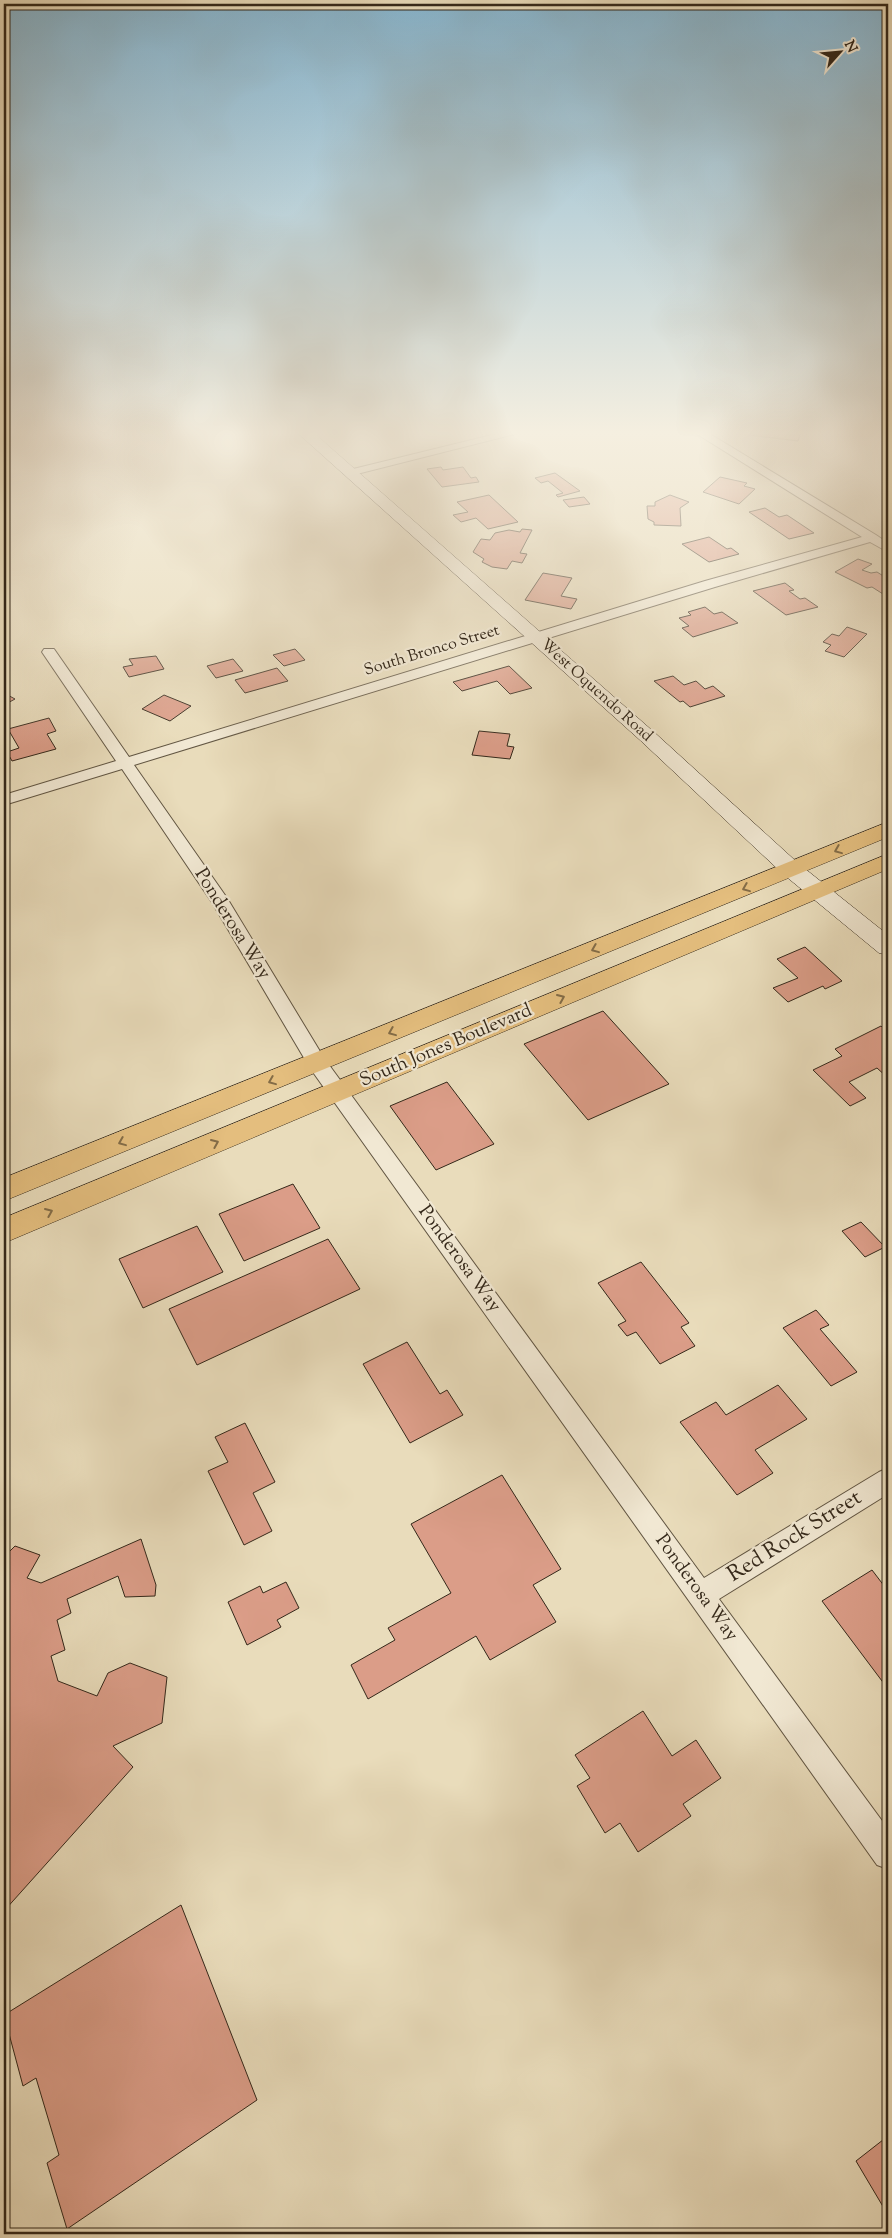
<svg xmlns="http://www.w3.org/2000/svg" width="892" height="2238" viewBox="0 0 892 2238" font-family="'Sorts Mill Goudy',serif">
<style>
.building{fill:#db9d88;stroke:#34281a}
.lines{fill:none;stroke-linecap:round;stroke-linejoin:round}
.street-casing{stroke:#615542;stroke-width:2}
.secondary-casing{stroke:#34281a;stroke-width:1}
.primary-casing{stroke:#34281a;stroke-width:1}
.street{fill:#f1e8d3;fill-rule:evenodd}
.secondary{fill:#f1e8d3;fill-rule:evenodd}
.primary{fill:#e4be7e;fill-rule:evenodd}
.oneway{stroke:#836c47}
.labels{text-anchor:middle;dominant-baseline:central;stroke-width:4.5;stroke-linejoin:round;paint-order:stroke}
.far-street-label{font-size:16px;fill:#34281a;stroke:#f1e8d3}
.street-label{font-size:19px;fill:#34281a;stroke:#f1e8d3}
.near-street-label{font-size:22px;fill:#34281a;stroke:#f1e8d3}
</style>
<rect width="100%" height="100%" fill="#e9dcbb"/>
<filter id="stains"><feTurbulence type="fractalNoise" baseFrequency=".004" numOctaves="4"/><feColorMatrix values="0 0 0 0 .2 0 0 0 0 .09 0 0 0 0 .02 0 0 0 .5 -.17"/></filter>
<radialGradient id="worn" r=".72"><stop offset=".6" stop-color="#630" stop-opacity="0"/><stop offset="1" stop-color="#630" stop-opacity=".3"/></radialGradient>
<g class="building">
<path d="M740,434H800L798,441Z"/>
<path d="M441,467L443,470L463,467L471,478L476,477L479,482L442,487L427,469Z"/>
<path d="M555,473L580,491L558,497L556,495L563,493L548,481L541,483L535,478Z"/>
<path d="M720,477L747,483L744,486L755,489L739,504L703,492Z"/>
<path d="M489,495L518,522L488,529L476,518L461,522L453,515L468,512L457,502Z"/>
<path d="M670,495L689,502L680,508L681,526L654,525V522L648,519L647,506H655V502Z"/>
<path d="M584,497L590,504L569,507L563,500Z"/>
<path d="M765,508L779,517L787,515L814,533L789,539L749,512Z"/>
<path d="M522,529L532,530L520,553L527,554L522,563L512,561L507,569L492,567L482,562L484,559L473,552L481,539L490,540L495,533L509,530L520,532Z"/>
<path d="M709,537L727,549L731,548L739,554L709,562L682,544Z"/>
<path d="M858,559L872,564L862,570L871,573L877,572L888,579V593L883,594L872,587L867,588L835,572Z"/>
<path d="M543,573L572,578L561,596L577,599L571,609L525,600Z"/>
<path d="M785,583L794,590L789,591L800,599L805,598L818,607L786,615L753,591Z"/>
<path d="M705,607L714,614L722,612L738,623L693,637L682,628L689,626L679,618L691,615L688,612Z"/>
<path d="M847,627L867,634L844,657L825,651L831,645L823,642L832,634L839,636Z"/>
<path d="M295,649L305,660L284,666L273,655Z"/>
<path d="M156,656L164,669L129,677L123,667L133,665L129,659Z"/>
<path d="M233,659L243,671L216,678L207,666Z"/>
<path d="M509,666L532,688L510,694L497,681L462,691L453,682Z"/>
<path d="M277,668L288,681L245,693L235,680Z"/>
<path d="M673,676L684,685L696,681L705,689L713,686L725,696L690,707L683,701L680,702L654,681Z"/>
<path d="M4,693L15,699L4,705Z"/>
<path d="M164,695L191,706L170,721L142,709Z"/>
<path d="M49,718L56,731L47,734L56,749L12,761L7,752L19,748L8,729Z"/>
<path d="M479,731L510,734L507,746L514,747L510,759L472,755Z"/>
<path d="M805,947L842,981L825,989L823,986L788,1002L773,988L798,978L777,959Z"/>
<path d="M603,1011L669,1084L588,1120L524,1044Z"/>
<path d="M881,1026L888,1033V1078L877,1068L849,1082L866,1098L850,1106L813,1070L842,1056L835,1049Z"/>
<path d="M447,1082L494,1144L436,1170L390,1106Z"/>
<path d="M293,1184L320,1228L244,1261L219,1214Z"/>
<path d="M861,1222L885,1247L865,1257L842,1231Z"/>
<path d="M197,1226L223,1272L143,1308L119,1259Z"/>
<path d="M328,1239L360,1289L197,1365L169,1309Z"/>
<path d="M641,1262L689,1323L681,1327L695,1346L660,1364L636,1332L627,1336L618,1325L626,1321L598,1283Z"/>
<path d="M816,1310L829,1325L820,1329L857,1372L831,1386L783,1328Z"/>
<path d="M407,1342L440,1394L447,1390L463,1415L410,1443L363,1364Z"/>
<path d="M778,1385L807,1419L755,1450L773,1473L737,1495L680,1422L716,1402L726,1415Z"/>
<path d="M245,1423L275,1482L253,1493L272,1531L244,1545L208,1471L228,1462L215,1437Z"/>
<path d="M502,1475L561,1569L533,1585L556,1622L490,1660L476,1636L368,1699L351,1665L395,1640L388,1628L451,1593L411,1524Z"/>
<path d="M141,1539L156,1585L155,1596L125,1597L118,1576L67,1599L71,1613L57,1620L65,1650L51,1656L58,1681L97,1696L108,1673L130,1663L167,1677L162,1723L113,1746L133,1767L4,1911V1832L7,1829L4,1815V1557L15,1546L40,1555L27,1578L41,1583Z"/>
<path d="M872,1570L888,1591V1689L822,1601Z"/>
<path d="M286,1582L299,1608L277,1620L281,1627L247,1645L228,1602L260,1586L263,1593Z"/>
<path d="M643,1711L672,1756L696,1740L721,1778L683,1804L691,1816L638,1852L620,1823L605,1833L577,1786L590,1778L575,1755Z"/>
<path d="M181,1905L257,2100L67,2229L47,2163L59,2155L36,2078L23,2086L4,2015Z"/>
<path d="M888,2136V2215L856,2161Z"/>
</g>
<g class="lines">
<defs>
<g id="street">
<path d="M496,434H515L349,476L343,473L345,471Z"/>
<path d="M697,434H710L876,535L888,543V552L870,542L715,587L134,765L227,898L324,1058L704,1578L879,1472L888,1468V1494L719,1599L888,1829V1869L877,1865L310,1068L213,904L122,769L4,805V795L116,761L42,652L44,649H54L129,757L705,581L862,537Z"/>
</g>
<path id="secondary" d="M299,434H315L655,733L799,864L888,935V955L879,953L783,874L641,741Z"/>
<g id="primary">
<path d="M888,822V837L4,1201V1178Z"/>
<path d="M888,854V869L4,1243V1218Z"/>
</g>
</defs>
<use href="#street" class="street-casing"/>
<use href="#secondary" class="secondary-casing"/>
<use href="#primary" class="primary-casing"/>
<use href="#street" class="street"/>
<use href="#secondary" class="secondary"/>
<use href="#primary" class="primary"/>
</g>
<defs><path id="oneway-chevron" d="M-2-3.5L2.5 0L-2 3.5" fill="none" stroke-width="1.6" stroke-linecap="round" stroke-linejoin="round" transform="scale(1.25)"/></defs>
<g class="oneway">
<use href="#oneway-chevron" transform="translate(838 850) rotate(158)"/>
<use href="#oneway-chevron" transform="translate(746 888) rotate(158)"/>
<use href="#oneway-chevron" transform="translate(595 949) rotate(158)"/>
<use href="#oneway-chevron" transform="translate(561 998) rotate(-23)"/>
<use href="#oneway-chevron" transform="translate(392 1032) rotate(158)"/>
<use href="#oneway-chevron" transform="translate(272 1081) rotate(158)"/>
<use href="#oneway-chevron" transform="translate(122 1142) rotate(158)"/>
<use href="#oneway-chevron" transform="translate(215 1143) rotate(-23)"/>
<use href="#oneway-chevron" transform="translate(49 1212) rotate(-23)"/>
</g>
<linearGradient id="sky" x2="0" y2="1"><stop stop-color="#87b7d2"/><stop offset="0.58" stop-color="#f5efe0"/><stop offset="1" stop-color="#f5efe0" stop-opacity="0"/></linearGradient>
<rect width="892" height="747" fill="url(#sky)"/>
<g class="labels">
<g class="far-street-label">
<text transform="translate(432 651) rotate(-17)">South Bronco Street</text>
<text transform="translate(596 691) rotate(42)">West Oquendo Road</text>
</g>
<g class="street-label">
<text transform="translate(232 924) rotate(58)">Ponderosa Way</text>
<text transform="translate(446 1046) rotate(-23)">South Jones Boulevard</text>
<text transform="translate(459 1259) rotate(54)">Ponderosa Way</text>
<text transform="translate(696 1588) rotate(54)">Ponderosa Way</text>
</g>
<g class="near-street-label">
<text transform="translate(795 1537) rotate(-32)">Red Rock Street</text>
</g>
</g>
<rect width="892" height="2238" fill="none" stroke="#e9dcbb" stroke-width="20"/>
<rect x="5" y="5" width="882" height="2228" fill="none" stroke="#34281a" stroke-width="2.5"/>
<rect x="10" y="10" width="872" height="2218" fill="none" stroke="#34281a"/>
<g transform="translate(840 52) rotate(63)" stroke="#f1e8d3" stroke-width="4" paint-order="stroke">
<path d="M0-4L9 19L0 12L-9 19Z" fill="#34281a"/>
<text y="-8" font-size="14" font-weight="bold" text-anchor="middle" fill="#34281a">N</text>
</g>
<rect width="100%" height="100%" filter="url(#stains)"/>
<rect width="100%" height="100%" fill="url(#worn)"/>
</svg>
